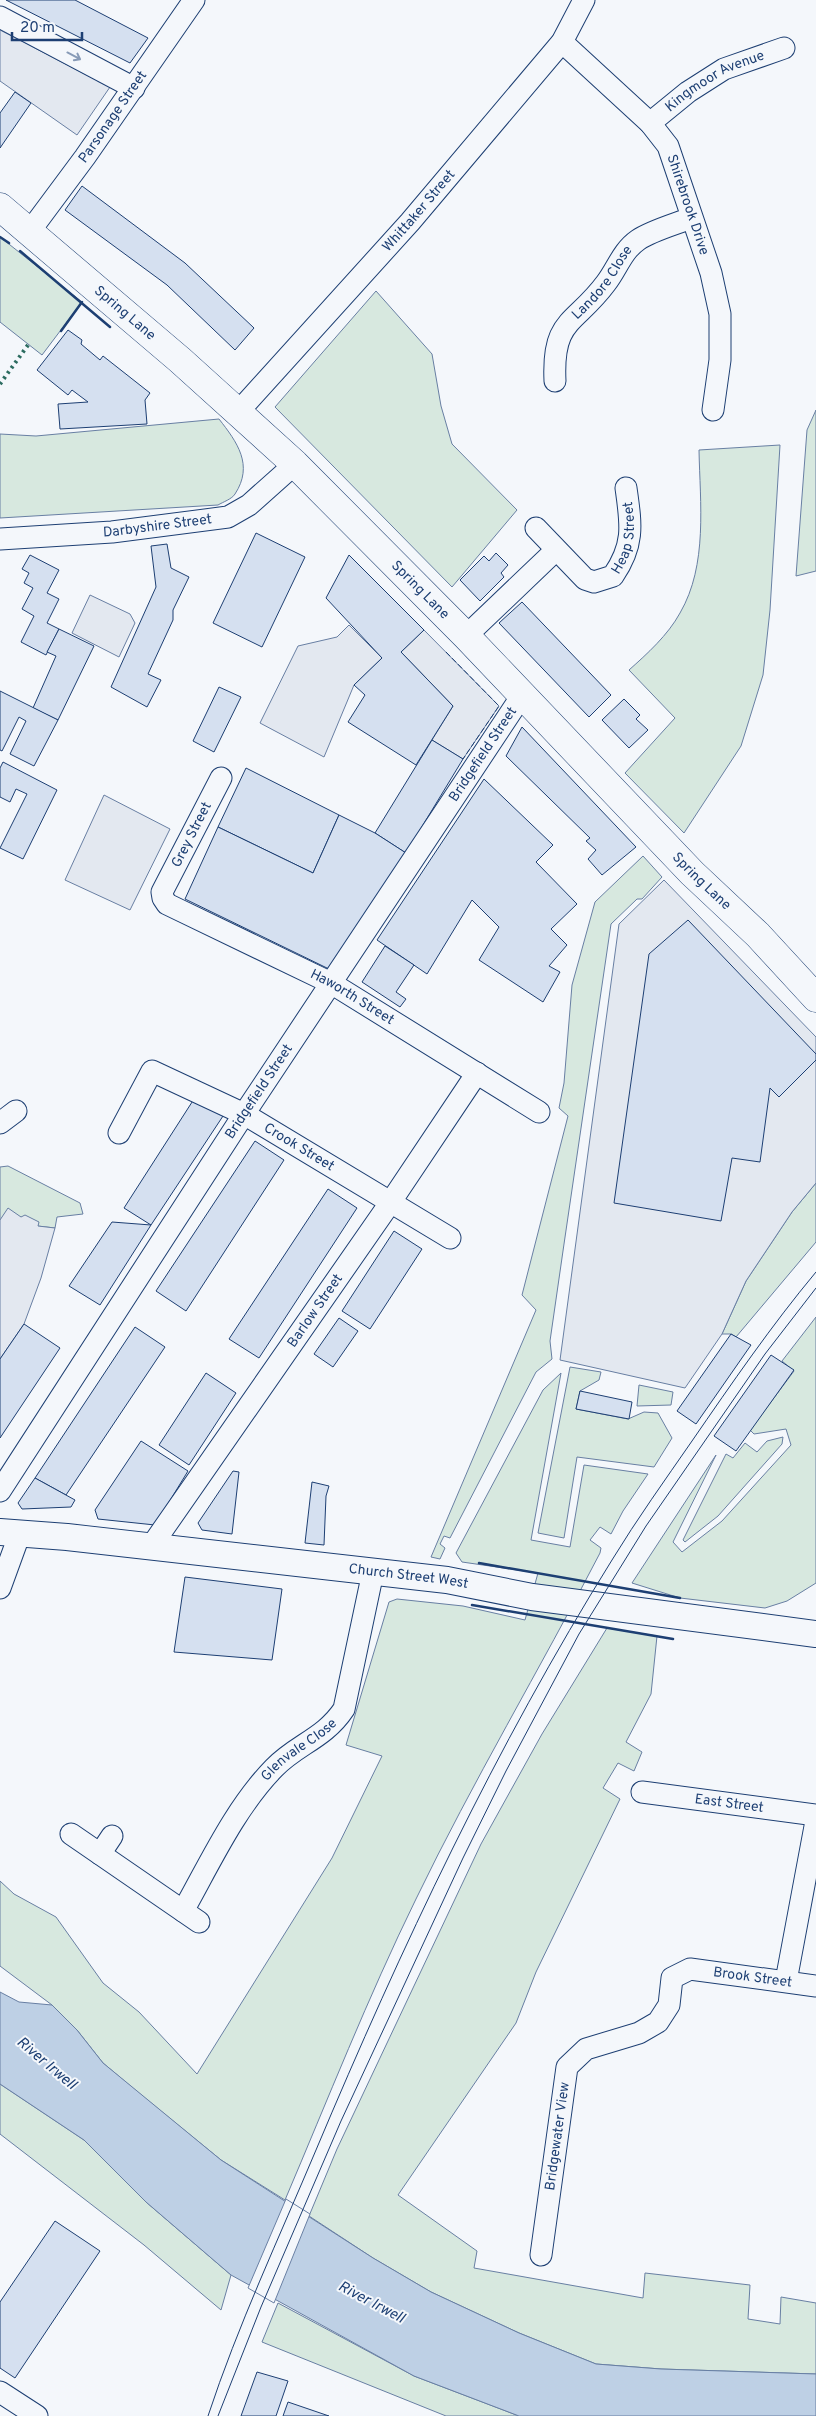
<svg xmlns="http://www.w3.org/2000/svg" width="816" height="2416" viewBox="0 0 816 2416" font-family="Overpass,sans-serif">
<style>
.green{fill:#d7e8df;stroke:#687fa3}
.parking{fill:#e3e8f0;stroke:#687fa3}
.water{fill:#bed0e5;stroke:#687fa3}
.pier{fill:#f4f7fb;stroke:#687fa3}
.building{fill:#d5e0f0;stroke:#1d3f73}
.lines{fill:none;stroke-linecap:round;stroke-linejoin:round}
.minor-casing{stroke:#1d3f73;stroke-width:23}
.tertiary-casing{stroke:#1d3f73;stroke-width:28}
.primary-casing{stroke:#1d3f73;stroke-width:29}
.minor{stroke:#f4f7fb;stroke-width:21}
.tertiary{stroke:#f4f7fb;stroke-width:26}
.primary{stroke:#f4f7fb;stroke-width:28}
.tram{stroke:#1d3f73;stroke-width:1}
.hedge{stroke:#2c6c60;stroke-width:4;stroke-dasharray:2.5 4;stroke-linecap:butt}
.fence{stroke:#1d3f73;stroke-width:1;stroke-dasharray:6 2.5;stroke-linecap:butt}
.wall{stroke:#1d3f73;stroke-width:2.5}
.oneway{stroke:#889bb7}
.labels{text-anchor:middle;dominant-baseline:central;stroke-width:4;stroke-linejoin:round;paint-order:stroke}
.street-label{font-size:14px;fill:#1d3f73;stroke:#f4f7fb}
.water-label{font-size:15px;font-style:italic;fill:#1d3f73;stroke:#f4f7fb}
</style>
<rect width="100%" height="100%" fill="#f4f7fb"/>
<g class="green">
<path d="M0,237L82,302L42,355L0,322Z"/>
<path d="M376,291L432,354L441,406L452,444L517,510L452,587L275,407Z"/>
<path d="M816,410V571L796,576L807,430Z"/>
<path d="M219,419C237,442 254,465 235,494C232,499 223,502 218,505L0,518V434L36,436Z"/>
<path d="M780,445L770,610L763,675L741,746L684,833L625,773L675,718L629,670C647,654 668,635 680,613C708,565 700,503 699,450Z"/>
<path d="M643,856L662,877L642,899H637L611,924L564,1244L550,1341L552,1359L536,1372L450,1538L444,1536L440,1544L445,1548L440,1559L431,1557L536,1310L522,1295L568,1116L559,1108L564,1083L572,985L595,902Z"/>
<path d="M8,1166L80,1203L83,1214L57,1217L55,1228L37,1226L21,1217L0,1220V1167Z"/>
<path d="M816,1183V1242L736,1337L731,1334H722L746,1281L792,1212Z"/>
<path d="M816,1317V1583L787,1601L765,1608L680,1598L632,1583L716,1455L673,1542L682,1552L722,1521L791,1445L786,1429L754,1434L750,1430L794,1371L782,1361Z"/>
<path d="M570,1367L601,1372L599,1380L580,1391L576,1409L628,1419L644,1412L658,1413L672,1438L654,1467L577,1457L564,1538L538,1533Z"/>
<path d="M561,1373L531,1540L570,1547L584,1465L648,1474L623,1511L611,1534L600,1527L590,1540L601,1548L600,1553C540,1669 473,1781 416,1899C368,1997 328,2099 285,2200L221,2160L140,2094L103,2063L77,2030L52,2005L0,1966V1881L14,1894L56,1917L103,1983L139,2012L197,2074L332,1858L382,1756L346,1745L389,1602L397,1599L463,1606L525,1620L538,1573L462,1562L456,1553L543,1390Z"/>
<path d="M639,1385L673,1392L671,1405L637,1406Z"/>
<path d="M783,1437L782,1444L718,1516L685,1542L683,1540L726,1454L733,1458L745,1443L757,1452L767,1441Z"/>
<path d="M607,1628L657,1636L651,1694L626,1742L642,1752L634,1771L618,1763L603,1788L620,1799L536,1972L516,2023L398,2195L477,2251L474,2268L643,2298L645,2273L750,2285L748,2319L780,2324L781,2297L816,2303V2374L661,2369L596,2364L519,2333L431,2292L373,2258L309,2216L337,2149L481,1844L542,1734Z"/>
<path d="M0,2084L84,2140L146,2202L231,2275L221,2310L144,2245L0,2134Z"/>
<path d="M278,2303L414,2376L519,2416H446L262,2342Z"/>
</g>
<g class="parking">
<path d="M0,30L110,87L77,135L0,81Z"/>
<path d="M90,595L130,614L135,623L119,657L72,633Z"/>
<path d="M349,625L382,658L354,685L324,757L260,723L298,646L337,637Z"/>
<path d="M424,630L499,706L463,759L432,740L453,706L401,652Z"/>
<path d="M104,795L170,829L130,910L65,880Z"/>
<path d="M664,880L816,1037V1183L792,1212L746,1281L722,1334L685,1388L560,1360L619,924Z"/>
<path d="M8,1208L21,1217L25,1215L39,1222L38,1226L55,1228L41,1278L24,1324L0,1359V1220Z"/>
</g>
<path class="water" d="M0,1992L19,2002L52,2005L77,2030L103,2063L221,2160L373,2258L431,2292L519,2333L596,2364L661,2369L816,2374V2416H519L414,2376L231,2275L146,2202L84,2140L0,2084Z"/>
<path class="pier" d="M286,2199L310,2214L274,2303L248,2288Z"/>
<g class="building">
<path d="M6,0H75L148,38L130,63Z"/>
<path d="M15,92L31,103L0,148V113Z"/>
<path d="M82,186L185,263L254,328L235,350L167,285L65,210Z"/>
<path d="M68,330L82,340L81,344L100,360L103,356L150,393L145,400L147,424L60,429L58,404L88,402L72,390L68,395L37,370Z"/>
<path d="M256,533L305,557L262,647L213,623Z"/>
<path d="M167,544L171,568L189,577L173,610V620L148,674L161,680L147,707L111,687L156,587L151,546Z"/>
<path d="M496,553L508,565L501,573L504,577L480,601L460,580L484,556L489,561Z"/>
<path d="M30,555L59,570L47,593L59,599L47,623L59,629L46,655L21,642L34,616L22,609L33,588L24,583L29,573L22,569Z"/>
<path d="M349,555L424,630L401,652L453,706L416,765L348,722L365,695L354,685L382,658L326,598Z"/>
<path d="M522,602L611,695L589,717L499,623Z"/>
<path d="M59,629L94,646L58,720L33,708L56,656L47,652Z"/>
<path d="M219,687L241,697L214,752L193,741Z"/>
<path d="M0,691L58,720L34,766L10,754L26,721L19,717L2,751L0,750Z"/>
<path d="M624,699L640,715L636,719L648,730L629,748L602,720Z"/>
<path d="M522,727L636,847L602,875L588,859L596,850L586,841L590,838L506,756Z"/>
<path d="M432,740L463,759L406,853L375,833Z"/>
<path d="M3,762L57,790L23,859L0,848L27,794L16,789L10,802L0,797V768Z"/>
<path d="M246,768L339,815L313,873L218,827Z"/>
<path d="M484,779L553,845L536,862L577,904L551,929L567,945L549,966L560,972L543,1002L479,960L499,927L472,900L427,974L377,940Z"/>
<path d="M339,815L375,833L406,853L329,969L185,899L218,827L313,873Z"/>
<path d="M688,920L816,1054V1060L779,1097L770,1088L760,1162L732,1158L721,1221L614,1203L649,954Z"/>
<path d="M385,946L414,965L396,992L406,999L400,1007L362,982Z"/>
<path d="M194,1099L225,1113L151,1225L124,1208Z"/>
<path d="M255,1141L284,1160L186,1311L156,1291Z"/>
<path d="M328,1189L357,1208L259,1358L229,1339Z"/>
<path d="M112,1222L151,1225L100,1305L69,1286Z"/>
<path d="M394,1231L422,1249L370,1329L342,1311Z"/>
<path d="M339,1318L358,1331L333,1367L314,1354Z"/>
<path d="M24,1324L60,1348L0,1438V1359Z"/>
<path d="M135,1327L165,1347L66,1495L35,1478Z"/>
<path d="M731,1334L751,1345L696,1424L677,1411Z"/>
<path d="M771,1355L794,1370L736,1451L714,1436Z"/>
<path d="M206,1373L236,1393L189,1465L159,1445Z"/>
<path d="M580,1391L632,1402L629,1419L576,1409Z"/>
<path d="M141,1441L188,1471L155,1525L98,1519L95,1510Z"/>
<path d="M233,1471L239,1472L232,1534L202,1530L198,1523Z"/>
<path d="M35,1478L75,1500L71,1507L22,1509L18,1503Z"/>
<path d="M312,1482L329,1486L326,1496L324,1545L305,1543Z"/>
<path d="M185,1577L282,1589L272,1660L174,1652Z"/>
<path d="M55,2221L100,2251L15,2378L0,2368V2302Z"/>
<path d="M257,2372L288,2381L276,2416H241Z"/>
<path d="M288,2402L329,2416H283Z"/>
</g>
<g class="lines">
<defs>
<g id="minor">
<path d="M0,17L134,88"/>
<path id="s1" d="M562,42L650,123L668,146L711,273L720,314V360L713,410"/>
<path id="s2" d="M650,123L688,92L724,69L784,48"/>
<path id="s3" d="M30,231L85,157L194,0"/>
<path id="s4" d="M555,381C552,318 575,325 606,283C617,269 622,251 638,240C651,231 676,224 691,218"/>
<path id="s5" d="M239,411L410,222L562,42L584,0"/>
<path id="s6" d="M536,528L585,579L594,582L613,576C635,544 631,524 626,488"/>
<path id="s7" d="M0,539L112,532L228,517L249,505L295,464"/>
<path d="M466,636L556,550"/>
<path id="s8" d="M221,778L162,892L163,898L167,904L331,983L539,1112"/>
<path d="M0,1123L16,1111"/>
<path id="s9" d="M119,1133L152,1071L244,1114L450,1238"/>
<path id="s10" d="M0,1491L244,1114L523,694"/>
<path id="s11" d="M150,1548L390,1203L477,1073"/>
<path d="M0,1588L20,1533"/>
<path id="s12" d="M642,1792L816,1815"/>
<path d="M71,1834L199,1922"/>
<path d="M100,1854L112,1836"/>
<path id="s13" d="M183,1911C210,1863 235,1808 274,1768C297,1744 324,1739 344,1709L373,1572"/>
<path d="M786,1981L816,1821"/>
<path id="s14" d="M541,2255L567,2067L586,2049L639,2033L658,2022L669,2005L672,1978L690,1969L816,1986"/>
<path d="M0,2392L37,2416"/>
</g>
<g id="tertiary">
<path id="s15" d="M0,1532L67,1537L447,1580L532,1597L816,1634"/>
</g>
<g id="primary">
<path id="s16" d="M0,207L180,360L295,464L466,636L692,873L758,935L816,998"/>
</g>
</defs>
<use href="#minor" class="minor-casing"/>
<use href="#tertiary" class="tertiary-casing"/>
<use href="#primary" class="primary-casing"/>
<use href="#minor" class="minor"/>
<use href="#tertiary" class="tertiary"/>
<use href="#primary" class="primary"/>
<g class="tram">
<path d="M208,2416C238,2325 279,2238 316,2150C401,1948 496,1746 612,1560C637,1519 665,1480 692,1441C732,1383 771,1326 816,1272"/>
<path d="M218,2416L261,2307L341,2121L463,1858L506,1771L579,1634L646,1526L765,1354L816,1288"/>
</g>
<path class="hedge" d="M0,384L28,345"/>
<path class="fence" d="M446,652L499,706L463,759"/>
<g class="wall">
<path d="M0,237L9,243"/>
<path d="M20,251L110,327"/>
<path d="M61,331L82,302"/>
<path d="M479,1563L680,1598"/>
<path d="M472,1605L673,1639"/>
</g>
</g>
<defs><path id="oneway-shaft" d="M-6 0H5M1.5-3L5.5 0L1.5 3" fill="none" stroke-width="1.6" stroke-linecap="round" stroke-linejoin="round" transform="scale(1.25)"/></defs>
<use class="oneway" href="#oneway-shaft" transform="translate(74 56) rotate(28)"/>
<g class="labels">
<g class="street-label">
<text stroke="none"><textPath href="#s2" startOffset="78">Kingmoor Avenue</textPath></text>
<text stroke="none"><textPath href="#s3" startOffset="141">Parsonage Street</textPath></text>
<text stroke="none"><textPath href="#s1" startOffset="211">Shirebrook Drive</textPath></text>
<text stroke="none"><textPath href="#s5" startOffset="269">Whittaker Street</textPath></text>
<text stroke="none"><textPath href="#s4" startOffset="114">Landore Close</textPath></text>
<text stroke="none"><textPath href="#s16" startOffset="164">Spring Lane</textPath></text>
<text stroke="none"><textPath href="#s7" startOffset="158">Darbyshire Street</textPath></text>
<text stroke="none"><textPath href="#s6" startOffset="141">Heap Street</textPath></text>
<text stroke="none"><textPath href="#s16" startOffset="569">Spring Lane</textPath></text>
<text stroke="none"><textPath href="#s10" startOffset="881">Bridgefield Street</textPath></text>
<text transform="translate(192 835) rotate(-63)">Grey Street</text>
<text stroke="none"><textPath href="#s16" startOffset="974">Spring Lane</textPath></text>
<text stroke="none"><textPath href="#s8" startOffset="349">Haworth Street</textPath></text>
<text stroke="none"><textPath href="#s10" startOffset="476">Bridgefield Street</textPath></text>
<text stroke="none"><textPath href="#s9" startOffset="236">Crook Street</textPath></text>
<text stroke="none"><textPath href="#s11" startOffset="289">Barlow Street</textPath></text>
<text stroke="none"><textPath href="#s15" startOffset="411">Church Street West</textPath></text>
<text stroke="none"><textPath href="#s13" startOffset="201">Glenvale Close</textPath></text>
<text stroke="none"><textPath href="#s12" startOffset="88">East Street</textPath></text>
<text stroke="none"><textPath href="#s14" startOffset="424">Brook Street</textPath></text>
<text stroke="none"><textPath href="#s14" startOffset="120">Bridgewater View</textPath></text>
</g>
<g class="water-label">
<text transform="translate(46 2064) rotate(40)">River Irwell</text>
<text transform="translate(371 2303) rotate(28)">River Irwell</text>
</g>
</g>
<path d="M12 32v8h70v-8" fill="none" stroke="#1d3f73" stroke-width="2.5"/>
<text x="20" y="32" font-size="15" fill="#1d3f73" stroke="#f4f7fb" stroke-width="4" paint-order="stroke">20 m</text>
</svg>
